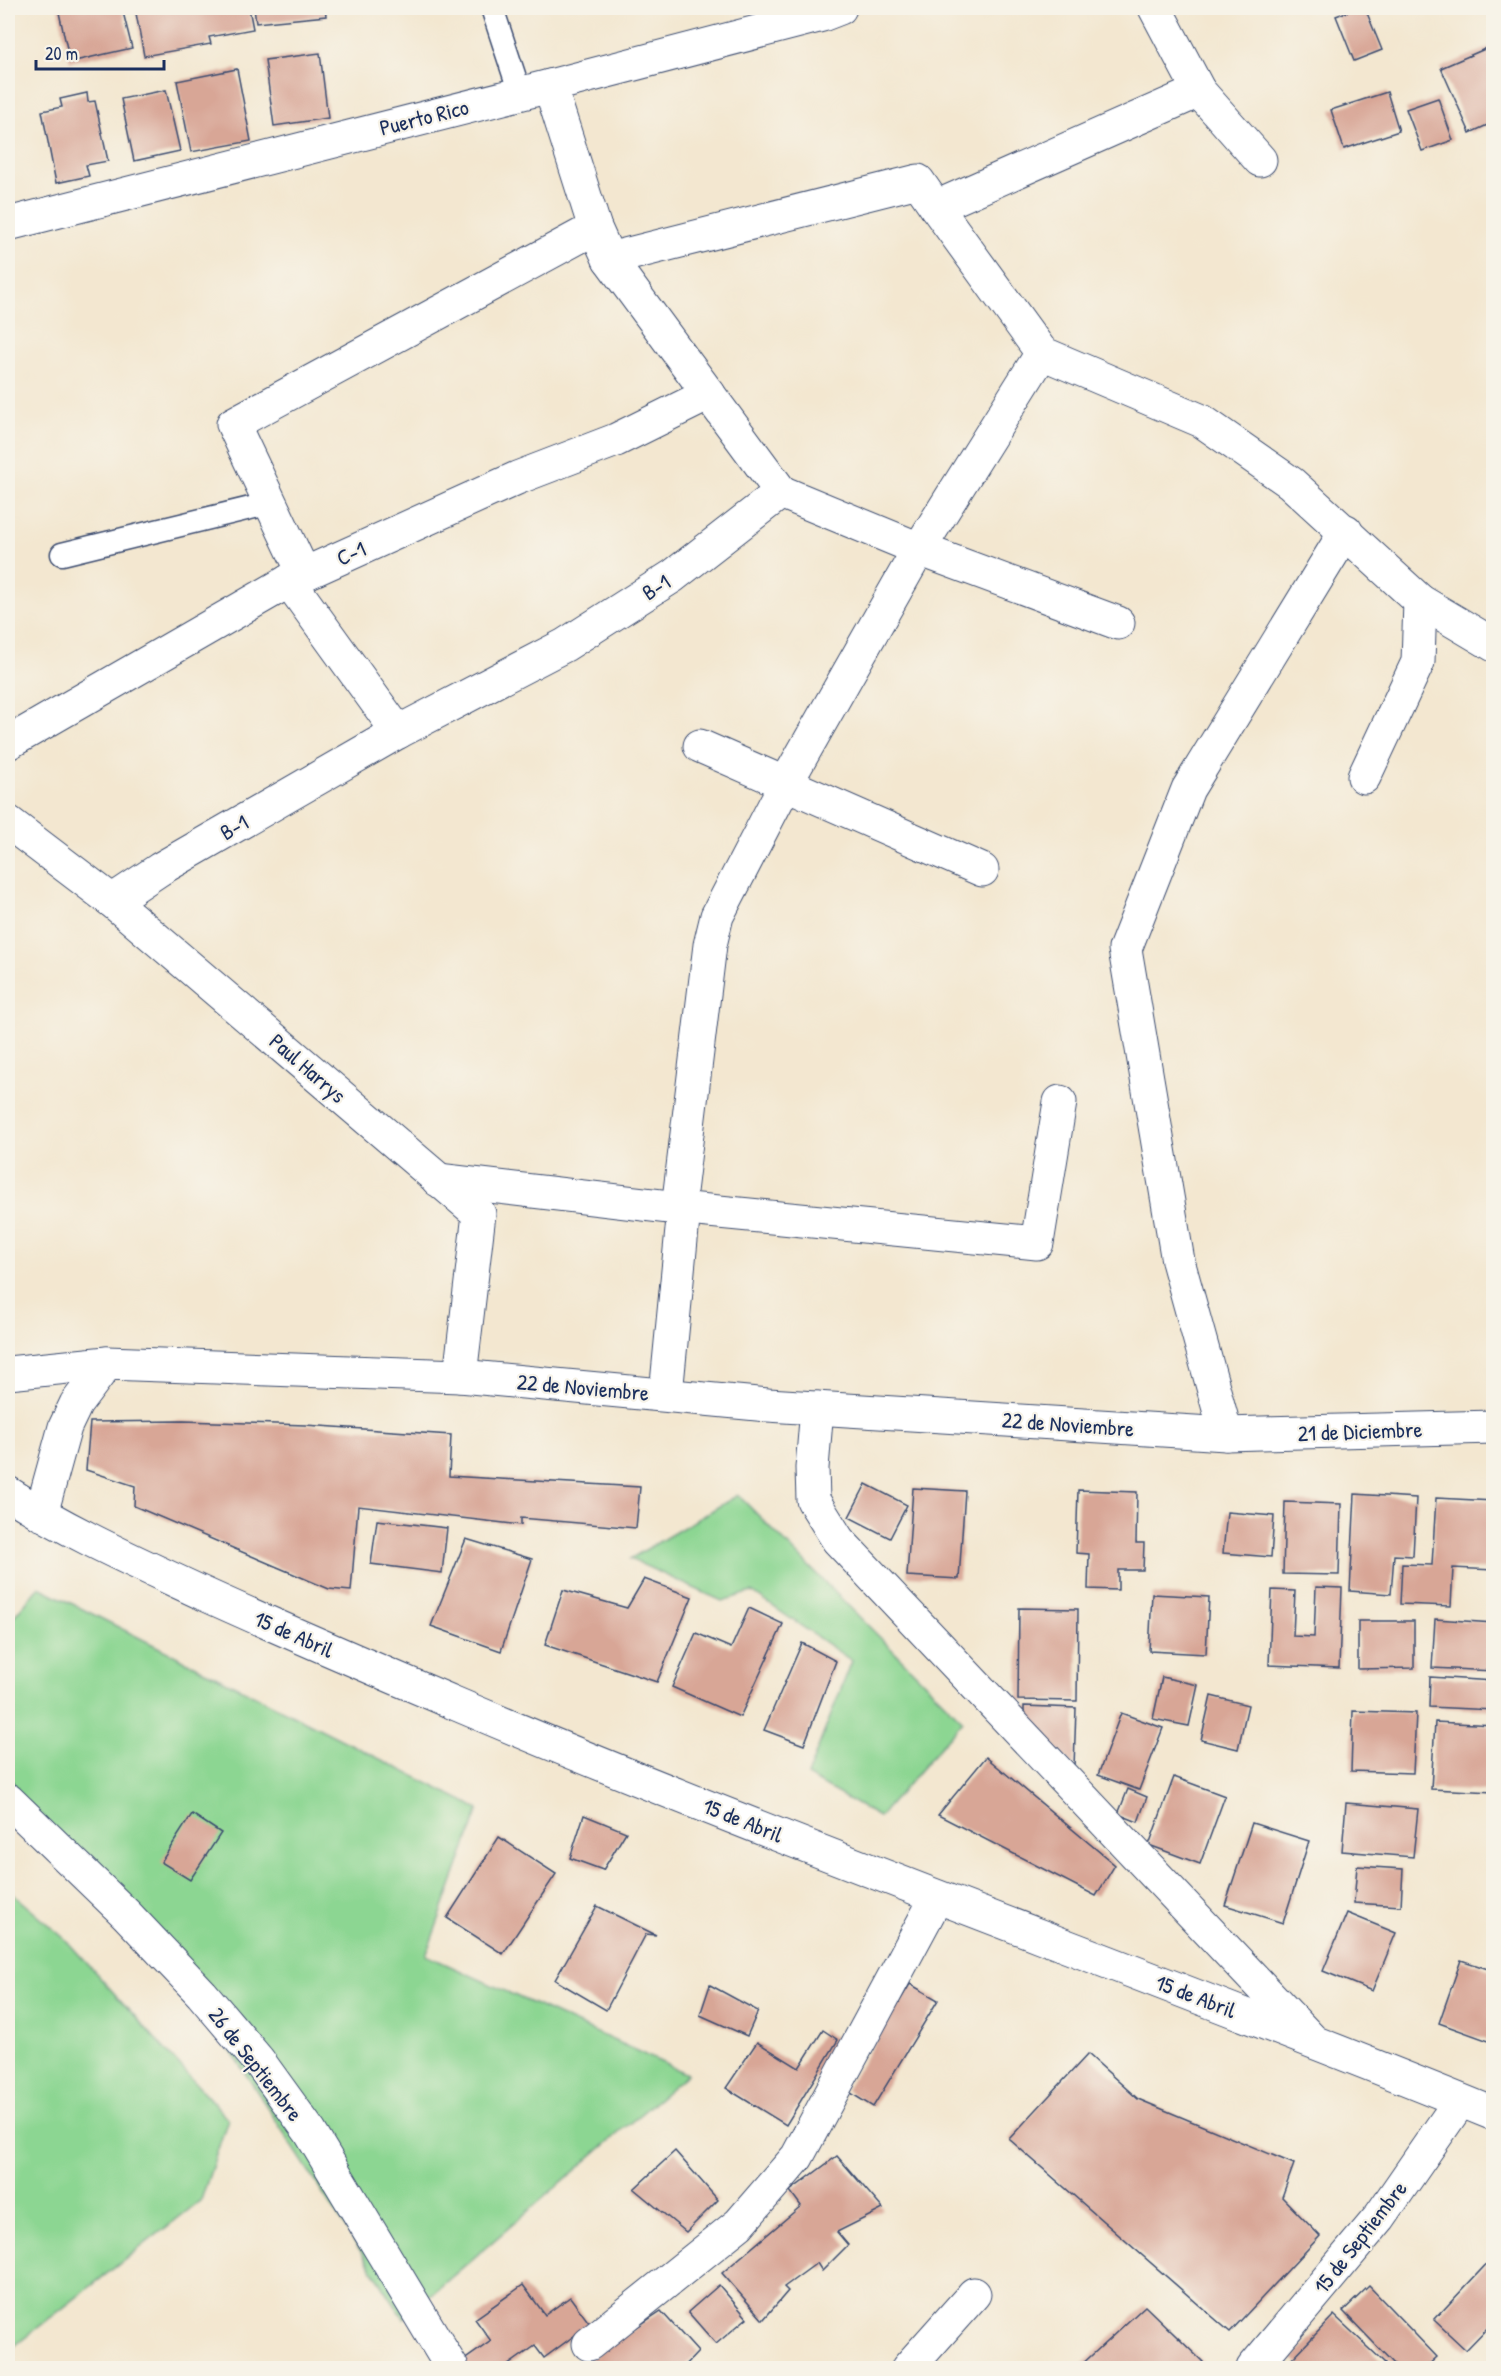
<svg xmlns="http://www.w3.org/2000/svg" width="1501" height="2376" viewBox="0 0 1501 2376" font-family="'Patrick Hand',sans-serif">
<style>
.green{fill:#8cd692;stroke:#548278;stroke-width:1.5}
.building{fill:#d8a696}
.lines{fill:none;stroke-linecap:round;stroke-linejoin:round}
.lane-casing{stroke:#3b4b6f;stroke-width:25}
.street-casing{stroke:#3b4b6f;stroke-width:35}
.secondary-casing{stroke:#3b4b6f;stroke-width:35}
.primary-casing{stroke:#3b4b6f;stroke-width:35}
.lane{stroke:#fff;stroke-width:22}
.street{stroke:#fff;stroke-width:33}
.secondary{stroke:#fff;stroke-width:33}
.primary{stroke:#fff;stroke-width:33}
.labels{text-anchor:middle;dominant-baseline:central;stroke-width:4.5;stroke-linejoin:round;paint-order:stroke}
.street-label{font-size:22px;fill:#1b2f5e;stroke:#f7f3e8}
</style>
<rect width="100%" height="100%" fill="#f7f3e8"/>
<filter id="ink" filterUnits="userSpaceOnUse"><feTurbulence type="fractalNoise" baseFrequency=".0167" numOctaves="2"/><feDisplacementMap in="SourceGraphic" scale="12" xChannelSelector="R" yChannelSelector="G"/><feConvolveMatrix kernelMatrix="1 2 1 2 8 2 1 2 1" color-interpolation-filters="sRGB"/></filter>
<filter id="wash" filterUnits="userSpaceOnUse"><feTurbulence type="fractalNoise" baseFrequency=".008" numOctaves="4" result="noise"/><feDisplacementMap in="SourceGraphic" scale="24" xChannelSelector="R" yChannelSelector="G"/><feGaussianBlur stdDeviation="1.35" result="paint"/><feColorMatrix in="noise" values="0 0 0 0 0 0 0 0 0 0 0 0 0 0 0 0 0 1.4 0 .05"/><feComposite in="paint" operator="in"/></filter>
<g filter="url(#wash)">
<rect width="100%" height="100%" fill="#f3e7d0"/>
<g class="green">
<path d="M738,1495L963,1721L879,1817L807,1776L852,1661L752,1592L722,1601L630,1559Z"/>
<path d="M39,1587L479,1809L426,1955L687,2074L404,2318L223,2039L179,1983L8,1815V1623Z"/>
<path d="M8,1890L65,1939L228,2119L201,2200L8,2351Z"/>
</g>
<g id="blocks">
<g class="building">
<path d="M58,8H122L132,48L70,62Z"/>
<path d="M135,8H249L253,29L209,37L211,44L144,56Z"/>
<path d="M254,8H325L326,16L256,23Z"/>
<path d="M1357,8H1365L1382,50L1354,61L1336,16Z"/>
<path d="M1494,45V122L1470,133L1441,68Z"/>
<path d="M320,53L328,118L274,126L265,60Z"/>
<path d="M237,69L251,141L191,152L177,81Z"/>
<path d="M166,90L180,151L134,161L121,99Z"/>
<path d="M1387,92L1399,131L1344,149L1331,110Z"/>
<path d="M87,93L88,102L95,101L108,161L86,165L89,176L56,183L42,111L62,107L60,99Z"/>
<path d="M1438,98L1453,140L1422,151L1406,109Z"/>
<path d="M183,1421L305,1425L451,1435L449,1476L640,1487L636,1528L521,1518V1525L358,1506L351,1591L329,1589L134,1506L135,1486L86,1470L90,1422Z"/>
<path d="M866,1484L907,1505L890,1538L849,1517Z"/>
<path d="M913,1488L965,1491L959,1579L907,1576Z"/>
<path d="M1078,1490L1137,1492L1136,1543H1144L1143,1570H1118V1590L1088,1589L1089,1554L1076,1553Z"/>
<path d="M1355,1494L1416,1498L1413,1556L1394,1555L1391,1594L1350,1591Z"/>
<path d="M1436,1498L1494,1501V1570L1453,1568L1451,1606L1400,1604L1402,1564L1432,1565Z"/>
<path d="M1285,1502L1341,1504L1339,1575L1283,1574Z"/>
<path d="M1227,1512L1274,1516L1271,1557L1223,1553Z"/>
<path d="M377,1520L447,1528L442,1573L371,1564Z"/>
<path d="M466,1539L532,1559L501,1651L431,1626Z"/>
<path d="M644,1579L692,1597L657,1682L545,1645L563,1590L627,1608Z"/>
<path d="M1316,1587L1342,1588L1339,1668L1269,1665L1272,1590L1295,1591L1293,1636L1314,1637Z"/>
<path d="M1152,1594L1209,1597L1206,1654L1149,1651Z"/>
<path d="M749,1608L783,1624L740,1717L672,1687L696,1633L731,1648Z"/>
<path d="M1019,1608L1078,1609L1077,1701L1018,1700Z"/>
<path d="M1435,1619L1494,1623V1671L1432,1668Z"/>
<path d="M1358,1621H1414V1668L1358,1669Z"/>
<path d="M802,1643L836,1661L804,1745L764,1730Z"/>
<path d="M1162,1677L1198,1685L1189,1726L1153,1719Z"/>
<path d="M1430,1677L1494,1681V1710L1429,1707Z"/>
<path d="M1211,1696L1248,1705L1238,1749L1201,1740Z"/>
<path d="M1024,1706L1076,1708L1074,1767L1024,1719Z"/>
<path d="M1353,1711L1416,1713L1413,1773L1351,1771Z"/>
<path d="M1121,1713L1163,1728L1139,1790L1098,1775Z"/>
<path d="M1435,1722L1494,1725V1792L1431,1789Z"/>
<path d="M986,1757L1115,1865L1096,1896L938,1815Z"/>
<path d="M1174,1777L1225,1796L1200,1864L1149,1845Z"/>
<path d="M1128,1789L1147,1797L1138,1822L1118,1814Z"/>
<path d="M1346,1803L1418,1809L1413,1857L1342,1851Z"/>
<path d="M192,1814L221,1833L190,1880L161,1862Z"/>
<path d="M584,1815L626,1832L603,1870L570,1858Z"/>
<path d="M1252,1823L1309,1841L1283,1923L1225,1905Z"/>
<path d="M499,1837L556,1874L503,1954L447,1918Z"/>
<path d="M1357,1866L1403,1869L1401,1906L1354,1903Z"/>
<path d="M597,1906L656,1935L646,1934L606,2010L555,1980Z"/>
<path d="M1347,1913L1396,1933L1372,1991L1323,1971Z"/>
<path d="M1461,1960L1494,1971V2043L1439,2023Z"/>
<path d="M910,1984L938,2000L873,2107L846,2090Z"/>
<path d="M710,1985L758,2011L747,2036L700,2015Z"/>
<path d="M823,2030L838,2040L786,2125L726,2088L757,2042L799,2068Z"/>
<path d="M1088,2054L1138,2099L1294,2164L1282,2197L1320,2236L1230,2332L1009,2139Z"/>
<path d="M675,2151L718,2200L686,2232L634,2189Z"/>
<path d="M837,2156L883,2209L837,2232L848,2245L822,2271L817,2263L784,2287L788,2291L763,2320L722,2273L801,2206L790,2191Z"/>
<path d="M1494,2256V2321L1466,2350L1434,2320Z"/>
<path d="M523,2285L545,2315L570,2297L590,2324L544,2358L535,2346L504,2368H463L460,2363L491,2341L475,2319Z"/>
<path d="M719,2285L747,2318L716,2344L688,2312Z"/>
<path d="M1369,2286L1437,2357L1425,2368H1398L1343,2311Z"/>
<path d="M1145,2306L1203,2362L1196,2368H1078Z"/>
<path d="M661,2311L698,2352L683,2368H576Z"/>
<path d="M1334,2315L1385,2363L1379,2368H1303L1292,2359Z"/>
</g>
</g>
</g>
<g filter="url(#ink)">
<use href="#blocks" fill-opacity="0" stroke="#3b4b6f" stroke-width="1.5"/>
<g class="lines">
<defs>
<g id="lane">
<path d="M492,8L520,93"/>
<path d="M62,554L271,503"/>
</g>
<g id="street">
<path d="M1155,8L1199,91L1260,160"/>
<path d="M8,224L550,86L822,15L840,8"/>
<path d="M609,259L918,181L936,207L1199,91"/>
<path d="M1042,353L1202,421L1291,483L1420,601L1494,645"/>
<path d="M781,492L919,549L1118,623"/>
<path d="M304,574L233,424L595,228"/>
<path d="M289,581L398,732"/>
<path d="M8,743L289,581L517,478L616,440L709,394"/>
<path d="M700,746L982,870"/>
<path d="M1364,777L1418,662L1420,601"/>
<path d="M8,822L112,901L479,1214L460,1376"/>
<path d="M112,901L160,869L398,732L565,645L673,576L781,492L609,259L595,228L550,86"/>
<path d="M438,1180L678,1208L1037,1243L1060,1102"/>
<path d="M666,1394L684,1209L678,1208L710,945L717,916L786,783L919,549L1042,353L936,207"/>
<path d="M817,1408L812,1468L813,1500L838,1540L1311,2039"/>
<path d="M1226,1434L1178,1261L1125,949L1188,789L1346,531"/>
<path d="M589,2344L739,2224L797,2157L937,1897"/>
<path d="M908,2368L974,2294"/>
<path d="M1253,2368L1379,2218L1460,2101"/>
</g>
<g id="secondary">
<path d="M8,1373L107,1363"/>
<path d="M41,1514L65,1427L76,1404L107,1363L460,1376L768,1405L1226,1434L1494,1427"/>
<path d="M8,1800L127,1915L202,1994L258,2060L310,2132L452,2368"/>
</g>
<path id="primary" d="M8,1493C68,1532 136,1562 202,1593C285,1631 370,1667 454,1703C797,1849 1149,1973 1494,2114"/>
</defs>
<use href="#lane" class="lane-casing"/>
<use href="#street" class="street-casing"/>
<use href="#secondary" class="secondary-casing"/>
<use href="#primary" class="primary-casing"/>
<use href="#lane" class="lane"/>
<use href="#street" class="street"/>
<use href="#secondary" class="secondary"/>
<use href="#primary" class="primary"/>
</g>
</g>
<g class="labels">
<g class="street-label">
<text transform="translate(424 117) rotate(-14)">Puerto Rico</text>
<text transform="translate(351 553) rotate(-24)">C-1</text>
<text transform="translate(656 587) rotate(-33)">B-1</text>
<text transform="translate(234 827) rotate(-30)">B-1</text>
<text transform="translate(308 1068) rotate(41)">Paul Harrys</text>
<text transform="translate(583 1387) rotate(5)">22 de Noviembre</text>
<text transform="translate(1068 1424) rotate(4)">22 de Noviembre</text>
<text transform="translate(1360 1431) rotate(-2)">21 de Diciembre</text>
<text transform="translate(294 1634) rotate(24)">15 de Abril</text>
<text transform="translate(743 1820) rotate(22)">15 de Abril</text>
<text transform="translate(1196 1996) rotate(21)">15 de Abril</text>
<text transform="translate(256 2064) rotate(52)">26 de Septiembre</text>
<text transform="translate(1360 2237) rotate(-52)">15 de Septiembre</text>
</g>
</g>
<rect width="1501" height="2376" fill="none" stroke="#f7f3e8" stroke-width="30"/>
<path d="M36 60v9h128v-9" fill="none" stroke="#1b2f5e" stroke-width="3"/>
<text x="45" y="60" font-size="18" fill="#1b2f5e" stroke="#f7f3e8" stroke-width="4.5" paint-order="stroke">20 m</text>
</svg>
